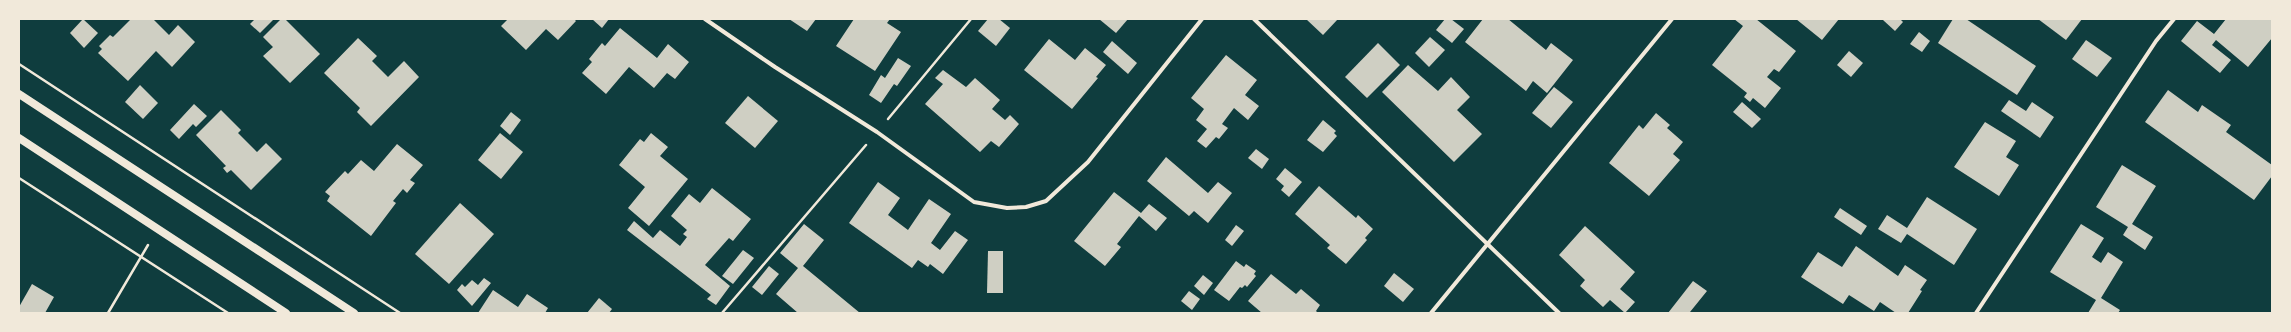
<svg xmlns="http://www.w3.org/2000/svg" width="2291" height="332" viewBox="0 0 2291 332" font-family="'Exo 2',sans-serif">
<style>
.building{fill:#cfcfc3}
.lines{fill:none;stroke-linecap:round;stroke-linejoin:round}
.path{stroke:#f1e9da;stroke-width:2.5}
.minor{stroke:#f1e9da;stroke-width:4}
.secondary{stroke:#f1e9da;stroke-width:8}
</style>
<rect width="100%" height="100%" fill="#0f3d3e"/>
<g class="building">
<path d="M83,19L98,33L84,48L70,33Z"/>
<path d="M131,19H153L169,35L178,25L195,42L172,67L156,51L128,81L98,53L102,49L99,46L110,35L113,37Z"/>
<path d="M255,19H274L260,33L250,24Z"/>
<path d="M281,19H285L320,54L290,83L263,56L273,47L263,37Z"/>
<path d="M508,19H574L576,21L558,40L546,29L526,50L501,26Z"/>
<path d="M592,19H609L602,28Z"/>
<path d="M789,19H816L807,31Z"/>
<path d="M854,19H890L887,23L901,32L875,71L836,46Z"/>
<path d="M988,19H999L1010,28L996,46L978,31Z"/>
<path d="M1099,19H1128L1116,33Z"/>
<path d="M1306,19H1338L1323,35Z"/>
<path d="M1445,19H1451L1464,29L1452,43L1436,30Z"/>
<path d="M1483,19H1508L1546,50L1551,43L1573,60L1547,93L1533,81L1526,91L1465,42Z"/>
<path d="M1734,19H1756L1796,51L1779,72L1774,69L1767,77L1781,88L1765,108L1753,98L1750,102L1744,97L1747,93L1712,65L1743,26Z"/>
<path d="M1796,19H1839L1822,40Z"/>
<path d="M1884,19H1900L1903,22L1895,31L1883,20Z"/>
<path d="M1953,19H1966L2036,66L2017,95L1938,43Z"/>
<path d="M2038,19H2082L2066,40Z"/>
<path d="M2226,19H2272V38L2248,67L2216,40L2212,45L2231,60L2220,73L2181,41L2197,21L2214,34Z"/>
<path d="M620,28L657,58L668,44L689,62L675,79L667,73L654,88L629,67L606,94L582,73L592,62L589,59L602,43L605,46Z"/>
<path d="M1919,32L1930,41L1922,52L1910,44Z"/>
<path d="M1430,37L1445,50L1429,67L1415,53Z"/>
<path d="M358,38L377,56L372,61L388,77L404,61L419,77L371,126L357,112L360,108L324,73Z"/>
<path d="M1049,39L1075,60L1085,48L1106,65L1096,77L1098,78L1072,109L1024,70Z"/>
<path d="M2086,40L2112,58L2097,77L2072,59Z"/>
<path d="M1112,41L1137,63L1128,74L1103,52Z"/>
<path d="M1378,43L1400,65L1367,98L1345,77Z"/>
<path d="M1849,51L1863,63L1851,77L1837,65Z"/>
<path d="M1226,55L1257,80L1245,95L1259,106L1248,120L1234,108L1222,124L1228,128L1219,139L1216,137L1206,148L1197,141L1207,129L1196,120L1204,109L1191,98Z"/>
<path d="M898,58L911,66L897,86L894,84L881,103L869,95L881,75L885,78Z"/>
<path d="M1408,65L1438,91L1451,77L1470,97L1457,110L1482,134L1454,162L1382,92Z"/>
<path d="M943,70L966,87L975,78L1000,100L992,109L1005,120L1010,115L1019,124L999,147L991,141L980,152L925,104L943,84L935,78Z"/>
<path d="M140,85L158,103L143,119L125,102Z"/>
<path d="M1554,87L1573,102L1551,128L1532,113Z"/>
<path d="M2168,90L2198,112L2202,105L2231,125L2226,132L2272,165V176L2254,200L2145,122Z"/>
<path d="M748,96L778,121L755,148L725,123Z"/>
<path d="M2009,100L2026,111L2032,102L2054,117L2040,138L2001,111Z"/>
<path d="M1742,102L1761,119L1752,128L1733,112Z"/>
<path d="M194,104L207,116L196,127L193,124L179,139L170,130Z"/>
<path d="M221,110L241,130L238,133L257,152L266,143L282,159L251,190L231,170L227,173L223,168L226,166L196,135Z"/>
<path d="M511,112L521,120L510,135L500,126Z"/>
<path d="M1656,113L1670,125L1667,128L1683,142L1673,154L1680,160L1649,196L1609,163L1639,125L1643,129Z"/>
<path d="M1323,120L1336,131L1334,133L1337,136L1323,152L1307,140Z"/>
<path d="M1985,122L2016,141L2006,157L2019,165L1999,196L1954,167Z"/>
<path d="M500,133L523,152L501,179L478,160Z"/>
<path d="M651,133L668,147L660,156L688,179L649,226L628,208L645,187L619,165L640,139L644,142Z"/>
<path d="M397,144L423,165L410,180L415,183L407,193L403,189L393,201L396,203L371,236L327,201L330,196L325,192L345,171L348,174L361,160L374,171Z"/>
<path d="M1256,149L1269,159L1262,169L1248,158Z"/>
<path d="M1166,157L1208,193L1218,182L1232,193L1208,223L1194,211L1189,216L1147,181Z"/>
<path d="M2122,165L2156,186L2132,224L2153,237L2145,250L2123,235L2128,227L2096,207Z"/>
<path d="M1285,168L1302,182L1289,197L1281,190L1284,186L1276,179Z"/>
<path d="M878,182L900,198L888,215L908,230L929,199L951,214L931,243L940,250L955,231L968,240L943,274L930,264L928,267L918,260L912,268L849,223Z"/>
<path d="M1319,186L1356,218L1358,215L1373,229L1365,238L1367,240L1346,264L1327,248L1330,245L1295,214Z"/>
<path d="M712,188L751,219L733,241L729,238L705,265L730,286L716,305L707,299L711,295L627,230L634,221L653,238L660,230L680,246L687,237L683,234L687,230L671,216L689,194L700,203Z"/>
<path d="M1114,192L1141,213L1149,204L1167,218L1156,231L1139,216L1117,244L1121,247L1105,266L1074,241Z"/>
<path d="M1927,197L1977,229L1954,265L1907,234L1901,243L1878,229L1887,215L1907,228Z"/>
<path d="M460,203L494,234L449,284L415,254Z"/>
<path d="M1840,208L1867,226L1861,235L1834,217Z"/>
<path d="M804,224L824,240L803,266L860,313H798L776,294L798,268L780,253Z"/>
<path d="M2081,224L2104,238L2092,257L2101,263L2108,252L2123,262L2101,298L2120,310L2118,313H2088L2096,300L2050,272Z"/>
<path d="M1236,225L1244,231L1232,246L1225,240Z"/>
<path d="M1585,226L1635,272L1620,289L1635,302L1625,313L1610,300L1603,307L1580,286L1585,280L1559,255Z"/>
<path d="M1856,246L1898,276L1905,265L1927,280L1920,290L1922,291L1908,313H1896L1880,302L1874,311L1849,295L1843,304L1801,277L1818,252L1842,267Z"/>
<path d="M743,250L754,258L733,284L722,276Z"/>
<path d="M988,251H1003V293H987Z"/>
<path d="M1236,261L1244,267L1246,264L1256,271L1254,274L1256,276L1247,287L1245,285L1242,288L1240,287L1229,301L1214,290Z"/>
<path d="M769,266L779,274L762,295L752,287Z"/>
<path d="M1394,273L1414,289L1403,302L1384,286Z"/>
<path d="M1271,274L1296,294L1301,289L1320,305L1316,311L1318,313H1262L1248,301Z"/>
<path d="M1203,275L1213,283L1204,295L1194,286Z"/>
<path d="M484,278L491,283L472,306L457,290L462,284L465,287L472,280L478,285Z"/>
<path d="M1693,281L1707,291L1690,312L1692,313H1668Z"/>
<path d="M32,284L54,297L45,313H19V307Z"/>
<path d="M493,290L518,307L527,294L548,308L545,313H478Z"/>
<path d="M1189,291L1200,299L1192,310L1181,301Z"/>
<path d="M599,298L612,309L609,313H587Z"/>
</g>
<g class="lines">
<g class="path">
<path d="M19,64L400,313"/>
<path d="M888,119L971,19"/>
<path d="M19,178L228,313"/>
<path d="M108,313L148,245"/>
<path d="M722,313L866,145"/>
</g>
<g class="minor">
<path d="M705,19L775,67L877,132L974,202L1007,208L1026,207L1046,201L1088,162L1202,19"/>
<path d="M1254,19L1559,313"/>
<path d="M1431,313L1672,19"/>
<path d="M1976,313L2156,41L2174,19"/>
</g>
<g class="secondary">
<path d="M19,94L354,313"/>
<path d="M19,138L286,313"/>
</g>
</g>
<rect width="2291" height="332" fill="none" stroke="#f1e9da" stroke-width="40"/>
</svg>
